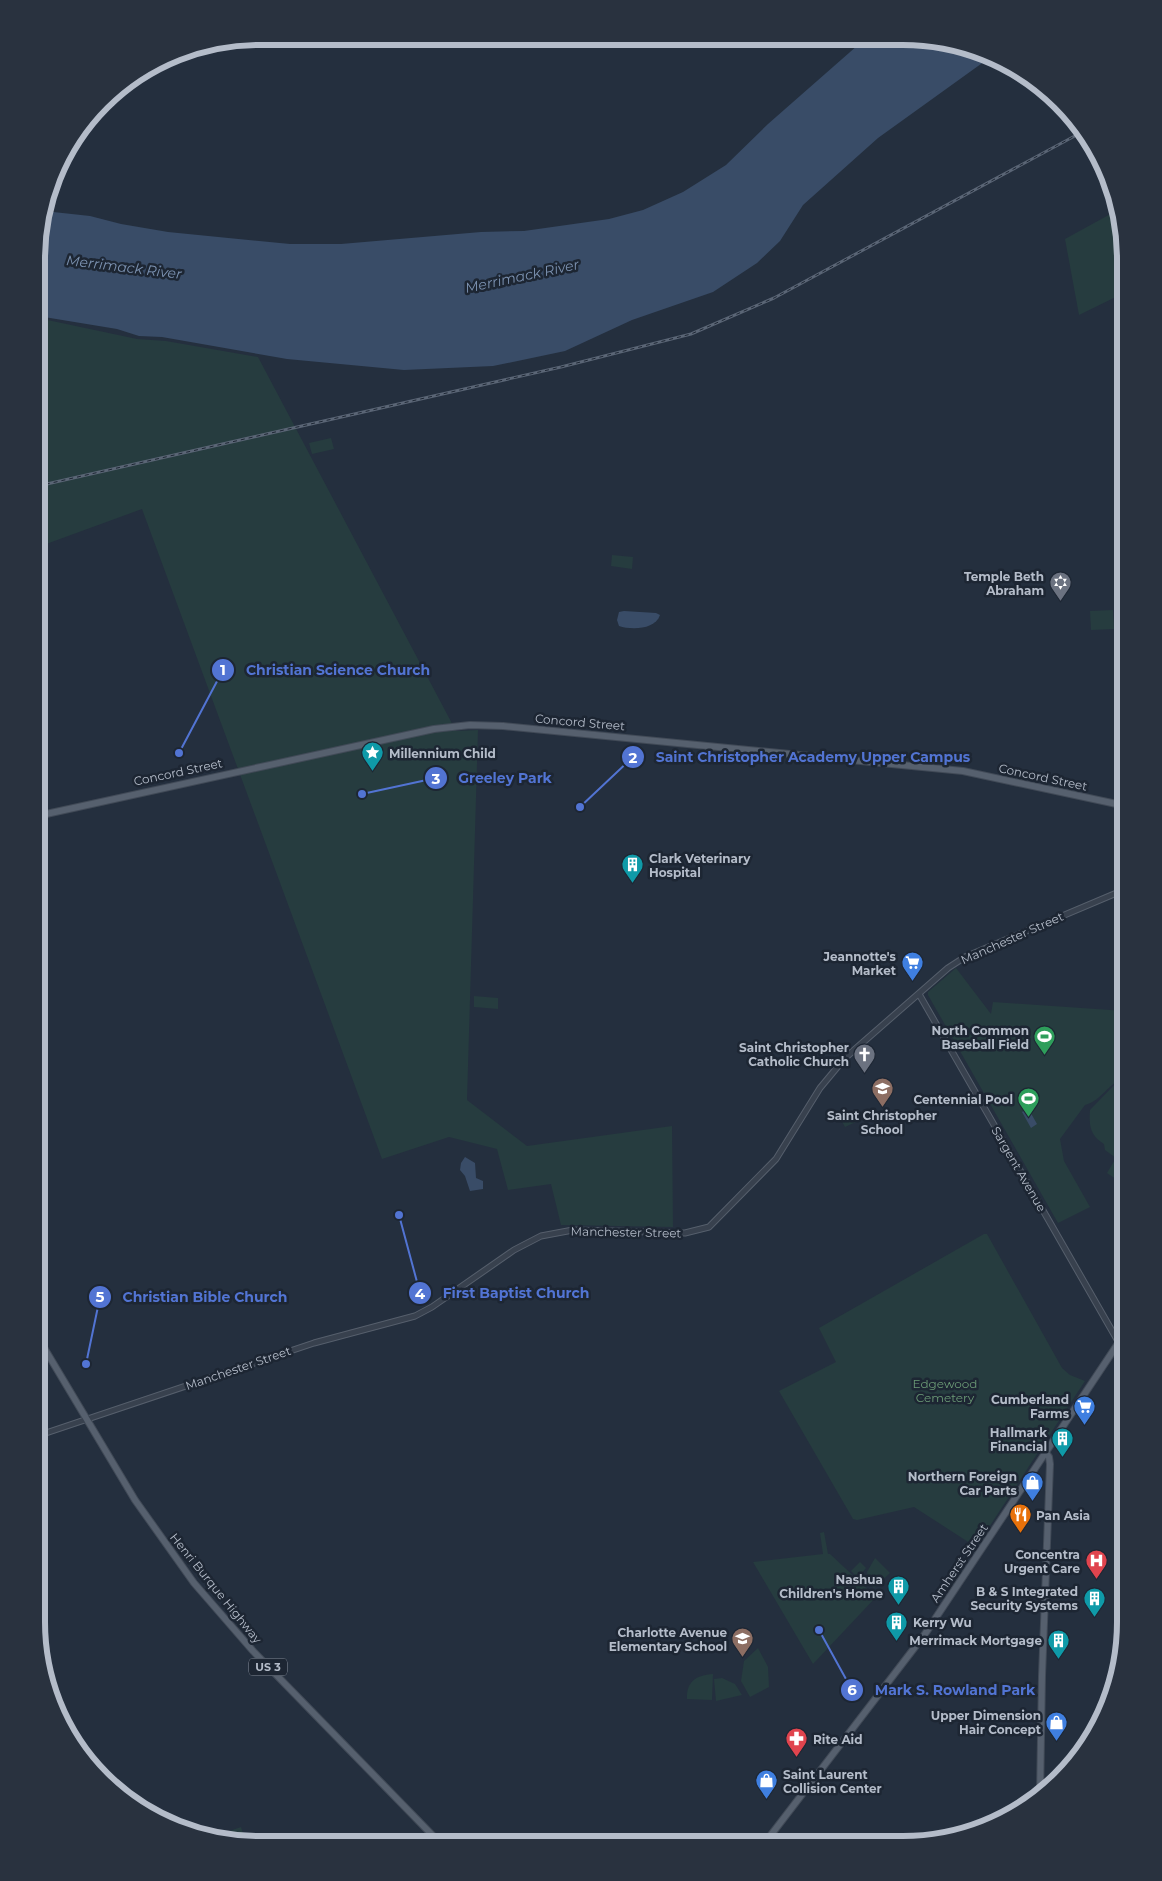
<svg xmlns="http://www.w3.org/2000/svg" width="1162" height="1881" viewBox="0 0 1162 1881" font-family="Montserrat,sans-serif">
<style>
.green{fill:#263c3f}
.water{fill:#394c67}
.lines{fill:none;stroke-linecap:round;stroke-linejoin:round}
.minor-casing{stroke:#565f6c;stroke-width:7}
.major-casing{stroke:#414a57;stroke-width:8}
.minor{stroke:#38414e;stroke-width:5}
.major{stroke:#56606e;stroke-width:6}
.rail-casing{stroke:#5a6575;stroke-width:3}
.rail{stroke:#1d2633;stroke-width:1;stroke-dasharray:4;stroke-linecap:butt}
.labels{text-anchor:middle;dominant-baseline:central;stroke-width:5;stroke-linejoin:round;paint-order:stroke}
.shield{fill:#1d2633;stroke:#878f9c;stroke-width:1}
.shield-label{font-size:11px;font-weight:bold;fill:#b4bcc9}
.poi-label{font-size:12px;font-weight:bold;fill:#b4bcc9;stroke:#1d2633;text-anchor:end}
.street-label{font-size:12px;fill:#b4bcc9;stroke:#1d2633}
.park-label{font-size:12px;fill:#6b9a76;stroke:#1d2633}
.water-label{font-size:14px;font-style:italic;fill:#7c92b1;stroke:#1d2633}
.rim{fill:none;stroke:#b4bcc9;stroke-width:6}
.leader{fill:none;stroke:#5274d3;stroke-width:2}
.callout-dot{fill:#5274d3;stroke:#1d2633;stroke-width:2}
.mark-label{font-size:15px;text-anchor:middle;font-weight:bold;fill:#fff}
.callout-label{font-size:14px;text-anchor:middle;font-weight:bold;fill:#5274d3;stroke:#1d2633;stroke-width:5;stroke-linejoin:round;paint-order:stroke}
</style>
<rect width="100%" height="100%" fill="#242f3e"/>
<g class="green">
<path d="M1116,211L1126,259V292L1079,315L1065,239Z"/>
<path d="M38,318L137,339L166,341L258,357L456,731L478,730L467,1100L527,1146L672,1126L673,1227L561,1225L551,1184L508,1190L497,1149L449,1137L382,1159L142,509L38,547Z"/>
<path d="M331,438L334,449L312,454L309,443Z"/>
<path d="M612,555L633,557L632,569L611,566Z"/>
<path d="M1113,610L1114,629L1091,630L1090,611Z"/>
<path d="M956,968L991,1014L993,1002L1125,1011V1079C1108,1082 1102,1101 1085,1105L1060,1139L1064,1161L1090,1207L1058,1223L928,995V992Z"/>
<path d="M474,996L498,998V1009L474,1007Z"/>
<path d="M1125,1080V1185L1107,1173L1116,1158L1105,1150L1104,1144C1090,1135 1089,1126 1090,1110L1118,1081Z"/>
<path d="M853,1111L858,1121L845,1127L840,1118Z"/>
<path d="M984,1234H987L1062,1368L1070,1375L1085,1381L976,1547L914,1507L857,1520L853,1519L779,1391L836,1362L819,1328Z"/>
<path d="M824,1532L828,1554H830L876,1597L813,1664L753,1562L823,1554L820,1533Z"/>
<path d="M875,1558L890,1573L874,1588L869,1584L867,1572Z"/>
<path d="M860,1562L866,1568L858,1578L851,1571Z"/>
<path d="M758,1648L768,1667L769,1687L750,1697L741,1681L744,1661Z"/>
<path d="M713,1674L712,1700L687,1699C686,1682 696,1675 713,1674Z"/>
<path d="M722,1678L735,1684L742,1695L716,1701L714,1679Z"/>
<path d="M241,1827L246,1843L220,1840L218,1835Z"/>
</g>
<g class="water">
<path d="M866,38H932L992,56L878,138L803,205L780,241L757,263L713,292L632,320L565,351L493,366L404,370L287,359L162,337L139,336L117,329L38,316V231L44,211L90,216L121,224L168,232L290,244H341L481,232L524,231L609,219L643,210L683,192L726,165L768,124Z"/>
<path d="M624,611L656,613L660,615C655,630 631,630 619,626L617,620L619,612Z"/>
<path d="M1028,1108L1037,1124L1031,1128L1022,1112Z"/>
<path d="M465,1157L475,1163L476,1178L483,1181V1189L470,1191L465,1176L460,1170L461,1163Z"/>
</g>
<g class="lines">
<defs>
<g id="minor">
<path d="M919,994L1119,1343"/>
<path d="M37,1436L314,1343L415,1316L432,1307L514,1250L541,1236L573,1230L685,1233L709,1227L776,1159L820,1088L845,1058L948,968L965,957L1126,889"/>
</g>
<g id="major">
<path d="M37,816L434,729L470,725L503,726L963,771L1126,806"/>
<path d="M37,1336L135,1500L194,1583L253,1651L440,1843"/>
<path d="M1040,1797L1042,1676L1050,1464L1049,1457L1046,1453"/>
<path d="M764,1844L925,1634L1125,1333"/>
</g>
</defs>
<use href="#minor" class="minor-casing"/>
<use href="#major" class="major-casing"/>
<use href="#minor" class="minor"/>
<use href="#major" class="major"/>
<defs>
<path id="rail" d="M38,486L561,367L691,334L774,298L1084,131"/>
</defs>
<use href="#rail" class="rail-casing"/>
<use href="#rail" class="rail"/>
</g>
<defs>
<symbol id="synagogue-pin" viewBox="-11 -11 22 30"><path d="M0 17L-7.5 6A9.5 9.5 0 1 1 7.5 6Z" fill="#6b7280" stroke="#1d2633"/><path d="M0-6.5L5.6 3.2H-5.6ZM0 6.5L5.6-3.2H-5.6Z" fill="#fff"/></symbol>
<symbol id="sight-pin" viewBox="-11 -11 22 30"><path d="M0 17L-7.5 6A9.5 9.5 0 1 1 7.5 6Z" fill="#0f9aa8" stroke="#1d2633"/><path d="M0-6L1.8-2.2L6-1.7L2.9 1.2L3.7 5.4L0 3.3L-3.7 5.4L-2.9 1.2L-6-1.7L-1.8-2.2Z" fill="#fff"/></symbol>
<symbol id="building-pin" viewBox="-11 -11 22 30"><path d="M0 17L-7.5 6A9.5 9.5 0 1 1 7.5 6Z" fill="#0f9aa8" stroke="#1d2633"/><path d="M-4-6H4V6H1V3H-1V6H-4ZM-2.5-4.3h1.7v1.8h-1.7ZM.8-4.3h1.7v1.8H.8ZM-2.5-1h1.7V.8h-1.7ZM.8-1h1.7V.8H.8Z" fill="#fff"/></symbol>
<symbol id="supermarket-pin" viewBox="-11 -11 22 30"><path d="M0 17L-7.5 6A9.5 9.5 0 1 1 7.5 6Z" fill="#3f7fe0" stroke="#1d2633"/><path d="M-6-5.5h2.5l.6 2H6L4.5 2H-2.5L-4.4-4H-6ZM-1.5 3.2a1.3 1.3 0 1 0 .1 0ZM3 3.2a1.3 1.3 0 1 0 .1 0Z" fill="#fff"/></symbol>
<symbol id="stadium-pin" viewBox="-11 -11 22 30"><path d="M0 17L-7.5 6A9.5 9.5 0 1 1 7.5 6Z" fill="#2e9e5b" stroke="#1d2633"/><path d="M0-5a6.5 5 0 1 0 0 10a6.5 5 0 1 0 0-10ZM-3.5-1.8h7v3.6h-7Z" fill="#fff"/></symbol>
<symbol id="church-pin" viewBox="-11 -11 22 30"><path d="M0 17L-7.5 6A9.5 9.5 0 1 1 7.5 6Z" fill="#6b7280" stroke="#1d2633"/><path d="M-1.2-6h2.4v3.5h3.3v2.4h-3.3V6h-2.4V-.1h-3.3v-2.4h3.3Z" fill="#fff"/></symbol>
<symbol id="school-pin" viewBox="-11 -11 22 30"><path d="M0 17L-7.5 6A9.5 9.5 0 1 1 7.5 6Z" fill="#8d6e63" stroke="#1d2633"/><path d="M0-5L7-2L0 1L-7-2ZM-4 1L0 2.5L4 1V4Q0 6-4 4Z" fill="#fff"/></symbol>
<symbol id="shop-pin" viewBox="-11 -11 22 30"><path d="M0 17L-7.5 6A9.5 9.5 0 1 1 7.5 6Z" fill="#3f7fe0" stroke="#1d2633"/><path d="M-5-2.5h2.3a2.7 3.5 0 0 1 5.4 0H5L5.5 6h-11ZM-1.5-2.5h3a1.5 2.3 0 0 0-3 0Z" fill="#fff"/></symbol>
<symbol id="restaurant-pin" viewBox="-11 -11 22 30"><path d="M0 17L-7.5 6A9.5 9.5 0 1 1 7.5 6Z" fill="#e8710a" stroke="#1d2633"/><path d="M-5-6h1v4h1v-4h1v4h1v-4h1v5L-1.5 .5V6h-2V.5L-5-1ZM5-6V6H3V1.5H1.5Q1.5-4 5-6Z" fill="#fff"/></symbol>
<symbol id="hospital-pin" viewBox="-11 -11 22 30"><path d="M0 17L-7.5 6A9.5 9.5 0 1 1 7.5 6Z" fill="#e0444e" stroke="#1d2633"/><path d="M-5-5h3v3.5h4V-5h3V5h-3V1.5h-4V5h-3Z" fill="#fff"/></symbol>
<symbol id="pharmacy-pin" viewBox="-11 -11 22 30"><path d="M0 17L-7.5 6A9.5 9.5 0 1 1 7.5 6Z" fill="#e0444e" stroke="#1d2633"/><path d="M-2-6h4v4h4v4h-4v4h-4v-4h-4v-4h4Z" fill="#fff"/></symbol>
</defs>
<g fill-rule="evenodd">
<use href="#synagogue-pin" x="1048" y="570" width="25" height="34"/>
<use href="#sight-pin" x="360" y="740" width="25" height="34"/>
<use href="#building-pin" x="620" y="852" width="25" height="34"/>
<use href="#supermarket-pin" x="900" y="950" width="25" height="34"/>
<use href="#stadium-pin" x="1032" y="1024" width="25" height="34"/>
<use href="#church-pin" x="852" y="1042" width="25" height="34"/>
<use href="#school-pin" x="870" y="1076" width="25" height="34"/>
<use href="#stadium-pin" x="1016" y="1086" width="25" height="34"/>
<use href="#supermarket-pin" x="1072" y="1394" width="25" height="34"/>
<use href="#building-pin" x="1050" y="1426" width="25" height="34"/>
<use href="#shop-pin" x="1020" y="1470" width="25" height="34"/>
<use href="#restaurant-pin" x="1008" y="1502" width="25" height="34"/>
<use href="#hospital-pin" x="1084" y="1548" width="25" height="34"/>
<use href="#building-pin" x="886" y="1574" width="25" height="34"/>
<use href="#building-pin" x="1082" y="1586" width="25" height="34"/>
<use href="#building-pin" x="884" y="1610" width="25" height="34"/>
<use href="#school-pin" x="730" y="1626" width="25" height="34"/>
<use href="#building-pin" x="1046" y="1628" width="25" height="34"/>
<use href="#shop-pin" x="1044" y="1710" width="25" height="34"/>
<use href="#pharmacy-pin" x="784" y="1726" width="25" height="34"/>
<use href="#shop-pin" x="754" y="1768" width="25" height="34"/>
</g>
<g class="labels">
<rect class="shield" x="249" y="1658.5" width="38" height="17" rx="4"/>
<g class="shield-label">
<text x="268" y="1667">US 3</text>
</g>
<g class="poi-label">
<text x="1044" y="576">Temple Beth<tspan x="1044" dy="14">Abraham</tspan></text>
<text x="389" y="753" text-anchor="start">Millennium Child</text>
<text x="649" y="858" text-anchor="start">Clark Veterinary<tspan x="649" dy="14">Hospital</tspan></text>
<text x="896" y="956">Jeannotte's<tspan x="896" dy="14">Market</tspan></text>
<text x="1029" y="1030">North Common<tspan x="1029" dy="14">Baseball Field</tspan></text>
<text x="849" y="1047">Saint Christopher<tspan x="849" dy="14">Catholic Church</tspan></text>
<text x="1013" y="1099">Centennial Pool</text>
<text x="882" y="1115" text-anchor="middle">Saint Christopher<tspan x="882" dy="14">School</tspan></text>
<text x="1069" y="1399">Cumberland<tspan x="1069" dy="14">Farms</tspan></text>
<text x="1047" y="1432">Hallmark<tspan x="1047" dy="14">Financial</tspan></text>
<text x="1017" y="1476">Northern Foreign<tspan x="1017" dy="14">Car Parts</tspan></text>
<text x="1036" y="1515" text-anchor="start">Pan Asia</text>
<text x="1080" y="1554">Concentra<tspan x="1080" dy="14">Urgent Care</tspan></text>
<text x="883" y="1579">Nashua<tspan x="883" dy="14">Children's Home</tspan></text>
<text x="1078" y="1591">B &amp; S Integrated<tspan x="1078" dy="14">Security Systems</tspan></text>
<text x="913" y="1622" text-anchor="start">Kerry Wu</text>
<text x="727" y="1632">Charlotte Avenue<tspan x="727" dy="14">Elementary School</tspan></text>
<text x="1042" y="1640">Merrimack Mortgage</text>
<text x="1041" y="1715">Upper Dimension<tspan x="1041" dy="14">Hair Concept</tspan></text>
<text x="813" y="1739" text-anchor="start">Rite Aid</text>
<text x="783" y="1774" text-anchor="start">Saint Laurent<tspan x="783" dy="14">Collision Center</tspan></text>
</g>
<g class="street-label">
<text transform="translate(580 722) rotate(5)">Concord Street</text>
<text transform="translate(178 772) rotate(-12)">Concord Street</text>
<text transform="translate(1043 777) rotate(12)">Concord Street</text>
<text transform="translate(1012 938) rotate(-24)">Manchester Street</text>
<text transform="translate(1019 1169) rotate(60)">Sargent Avenue</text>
<text transform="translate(626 1232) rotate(1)">Manchester Street</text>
<text transform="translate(238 1368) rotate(-19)">Manchester Street</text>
<text transform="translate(959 1563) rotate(-56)">Amherst Street</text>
<text transform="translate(216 1588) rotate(51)">Henri Burque Highway</text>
</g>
<g class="park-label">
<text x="945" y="1383">Edgewood<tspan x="945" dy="14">Cemetery</tspan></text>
</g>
<g class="water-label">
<text transform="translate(124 267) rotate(7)">Merrimack River</text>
<text transform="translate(522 276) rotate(-12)">Merrimack River</text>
</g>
</g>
<path d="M0 0H1162V1881H0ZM259 45H903A214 214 0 0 1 1117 259V1622A214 214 0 0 1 903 1836H259A214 214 0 0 1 45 1622V259A214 214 0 0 1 259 45Z" fill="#29323f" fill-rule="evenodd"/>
<path class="rim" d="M259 45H903A214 214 0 0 1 1117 259V1622A214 214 0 0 1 903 1836H259A214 214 0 0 1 45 1622V259A214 214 0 0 1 259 45Z"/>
<path class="leader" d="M179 753L223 670M580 807L633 757M362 794L436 778M399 1215L420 1293M86 1364L100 1297M819 1630L852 1690"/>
<g class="callout-dot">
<circle cx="179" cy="753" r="5"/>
<circle cx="580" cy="807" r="5"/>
<circle cx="362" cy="794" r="5"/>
<circle cx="399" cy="1215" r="5"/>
<circle cx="86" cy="1364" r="5"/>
<circle cx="819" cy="1630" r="5"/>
<circle cx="223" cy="670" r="12"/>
<circle cx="633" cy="757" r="12"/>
<circle cx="436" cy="778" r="12"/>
<circle cx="420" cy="1293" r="12"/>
<circle cx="100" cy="1297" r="12"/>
<circle cx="852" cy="1690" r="12"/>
</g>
<g class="mark-label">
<text x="223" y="675">1</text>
<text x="633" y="763">2</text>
<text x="436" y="784">3</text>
<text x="420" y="1299">4</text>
<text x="100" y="1302">5</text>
<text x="852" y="1695">6</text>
</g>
<g class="callout-label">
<text x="338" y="675">Christian Science Church</text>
<text x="813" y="762">Saint Christopher Academy Upper Campus</text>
<text x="505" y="783">Greeley Park</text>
<text x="516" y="1298">First Baptist Church</text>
<text x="205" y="1302">Christian Bible Church</text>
<text x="955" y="1695">Mark S. Rowland Park</text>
</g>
</svg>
